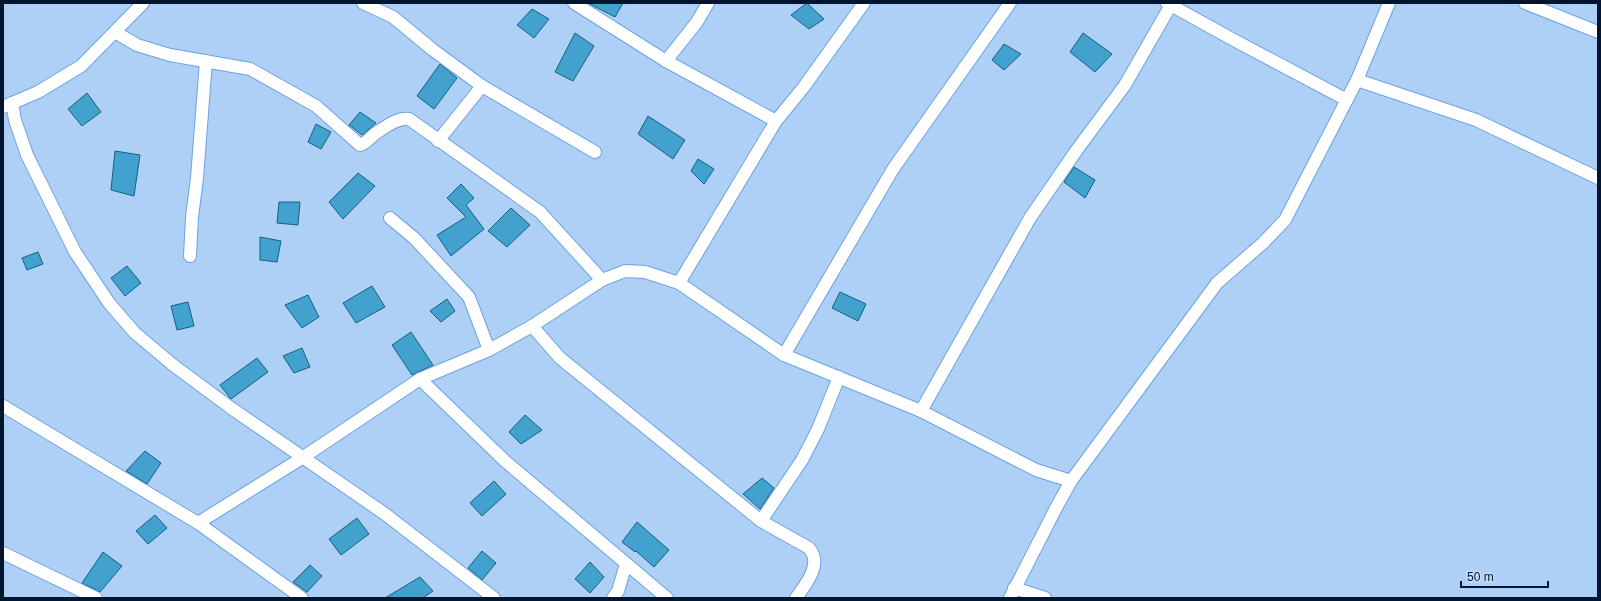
<svg xmlns="http://www.w3.org/2000/svg" width="1601" height="601" viewBox="0 0 1601 601" font-family="Arial,sans-serif">
<style>
.building{fill:#43a1cd;stroke:#146181}
.lines{fill:none;stroke-linecap:round;stroke-linejoin:round}
.minor-casing{stroke:#6ba3e1;stroke-width:14}
.minor{stroke:#fff;stroke-width:12}
</style>
<rect width="100%" height="100%" fill="#aed0f7"/>
<g class="building">
<path d="M588,3H623L615,17Z"/>
<path d="M807,3L824,19L809,29L791,15Z"/>
<path d="M532,9L549,19L534,38L517,25Z"/>
<path d="M575,33L594,46L573,81L555,72Z"/>
<path d="M1083,33L1112,54L1095,72L1070,52Z"/>
<path d="M1004,44L1021,54L1004,70L992,60Z"/>
<path d="M440,64L457,78L434,109L417,96Z"/>
<path d="M87,93L101,112L82,126L68,109Z"/>
<path d="M360,112L376,123L362,135L349,125Z"/>
<path d="M648,116L685,140L673,159L638,134Z"/>
<path d="M316,124L331,132L321,149L308,142Z"/>
<path d="M115,151L140,155L134,196L111,190Z"/>
<path d="M698,159L714,169L704,184L691,171Z"/>
<path d="M1074,167L1095,180L1085,198L1064,182Z"/>
<path d="M358,173L375,186L343,219L329,202Z"/>
<path d="M461,184L474,198L466,205L484,229L451,256L437,235L466,217L447,198Z"/>
<path d="M279,202H300L298,225L277,223Z"/>
<path d="M511,208L530,225L507,247L488,231Z"/>
<path d="M260,237L281,241L277,262L260,260Z"/>
<path d="M38,252L43,264L27,270L22,258Z"/>
<path d="M127,266L141,283L125,296L111,278Z"/>
<path d="M372,286L385,307L356,323L343,303Z"/>
<path d="M840,292L866,304L858,321L832,308Z"/>
<path d="M308,295L319,317L302,328L285,305Z"/>
<path d="M447,299L455,311L441,322L430,311Z"/>
<path d="M188,302L194,326L177,330L171,306Z"/>
<path d="M411,332L433,365L412,375L392,345Z"/>
<path d="M302,348L310,367L294,373L283,356Z"/>
<path d="M257,358L268,372L231,399L220,385Z"/>
<path d="M525,415L542,430L521,444L509,432Z"/>
<path d="M145,451L161,463L147,484L126,471Z"/>
<path d="M762,478L774,488L760,509L743,494Z"/>
<path d="M494,481L506,494L482,516L470,503Z"/>
<path d="M155,515L167,528L148,544L136,531Z"/>
<path d="M357,518L369,534L341,555L329,539Z"/>
<path d="M637,522L669,550L654,567L636,551L635,552L622,542Z"/>
<path d="M482,551L496,563L482,580L468,568Z"/>
<path d="M103,552L122,566L100,592L82,583Z"/>
<path d="M590,562L604,577L590,593L575,579Z"/>
<path d="M310,565L322,576L307,592L293,582Z"/>
<path d="M420,577L433,591L423,598H385Z"/>
</g>
<g class="lines">
<defs>
<g id="minor">
<path d="M363,3L393,17L433,50L482,86L438,141"/>
<path d="M574,3L666,61L776,121"/>
<path d="M1167,3L1232,39L1347,100"/>
<path d="M1525,3L1598,32"/>
<path d="M115,32L137,45L170,55L250,69L316,106L360,145C367,143 370,137 376,133C385,127 398,117 409,119L540,212L602,280"/>
<path d="M666,61L697,22L708,3"/>
<path d="M1357,80L1476,120L1598,178"/>
<path d="M482,86L595,152"/>
<path d="M12,103L15,120L27,155L75,252L109,303L135,333L173,365L231,408L385,514L494,598"/>
<path d="M3,107L38,92L81,66L143,3"/>
<path d="M390,218L414,238L469,297L489,350"/>
<path d="M190,256L192,217L197,178L206,61"/>
<path d="M679,283L776,121L803,88L864,3"/>
<path d="M532,326L560,358L761,521L809,548C823,564 806,584 796,598"/>
<path d="M784,355L893,169L1010,3"/>
<path d="M420,379L505,461L667,598"/>
<path d="M3,406L198,523L302,598"/>
<path d="M921,411L1030,218L1076,151L1125,85L1172,3"/>
<path d="M761,521L802,460L818,429L839,377"/>
<path d="M198,523L302,458L420,379L489,350L532,326L602,280L625,271L645,272L679,283L784,355L921,411L1036,470L1071,481"/>
<path d="M3,553L96,598"/>
<path d="M1014,588L1045,598"/>
<path d="M613,598L618,591L626,564"/>
<path d="M1010,598L1055,510L1071,481L1217,283L1263,243L1285,220L1357,80L1389,3"/>
</g>
</defs>
<use href="#minor" class="minor-casing"/>
<use href="#minor" class="minor"/>
</g>
<rect width="1601" height="601" fill="none" stroke="#02172f" stroke-width="8"/>
<path d="M1461 581v6h87v-6" fill="none" stroke="#02172f" stroke-width="2"/>
<text x="1467" y="581" font-size="12" fill="#02172f" stroke="#c5dcf6" stroke-width="3" paint-order="stroke">50 m</text>
</svg>
